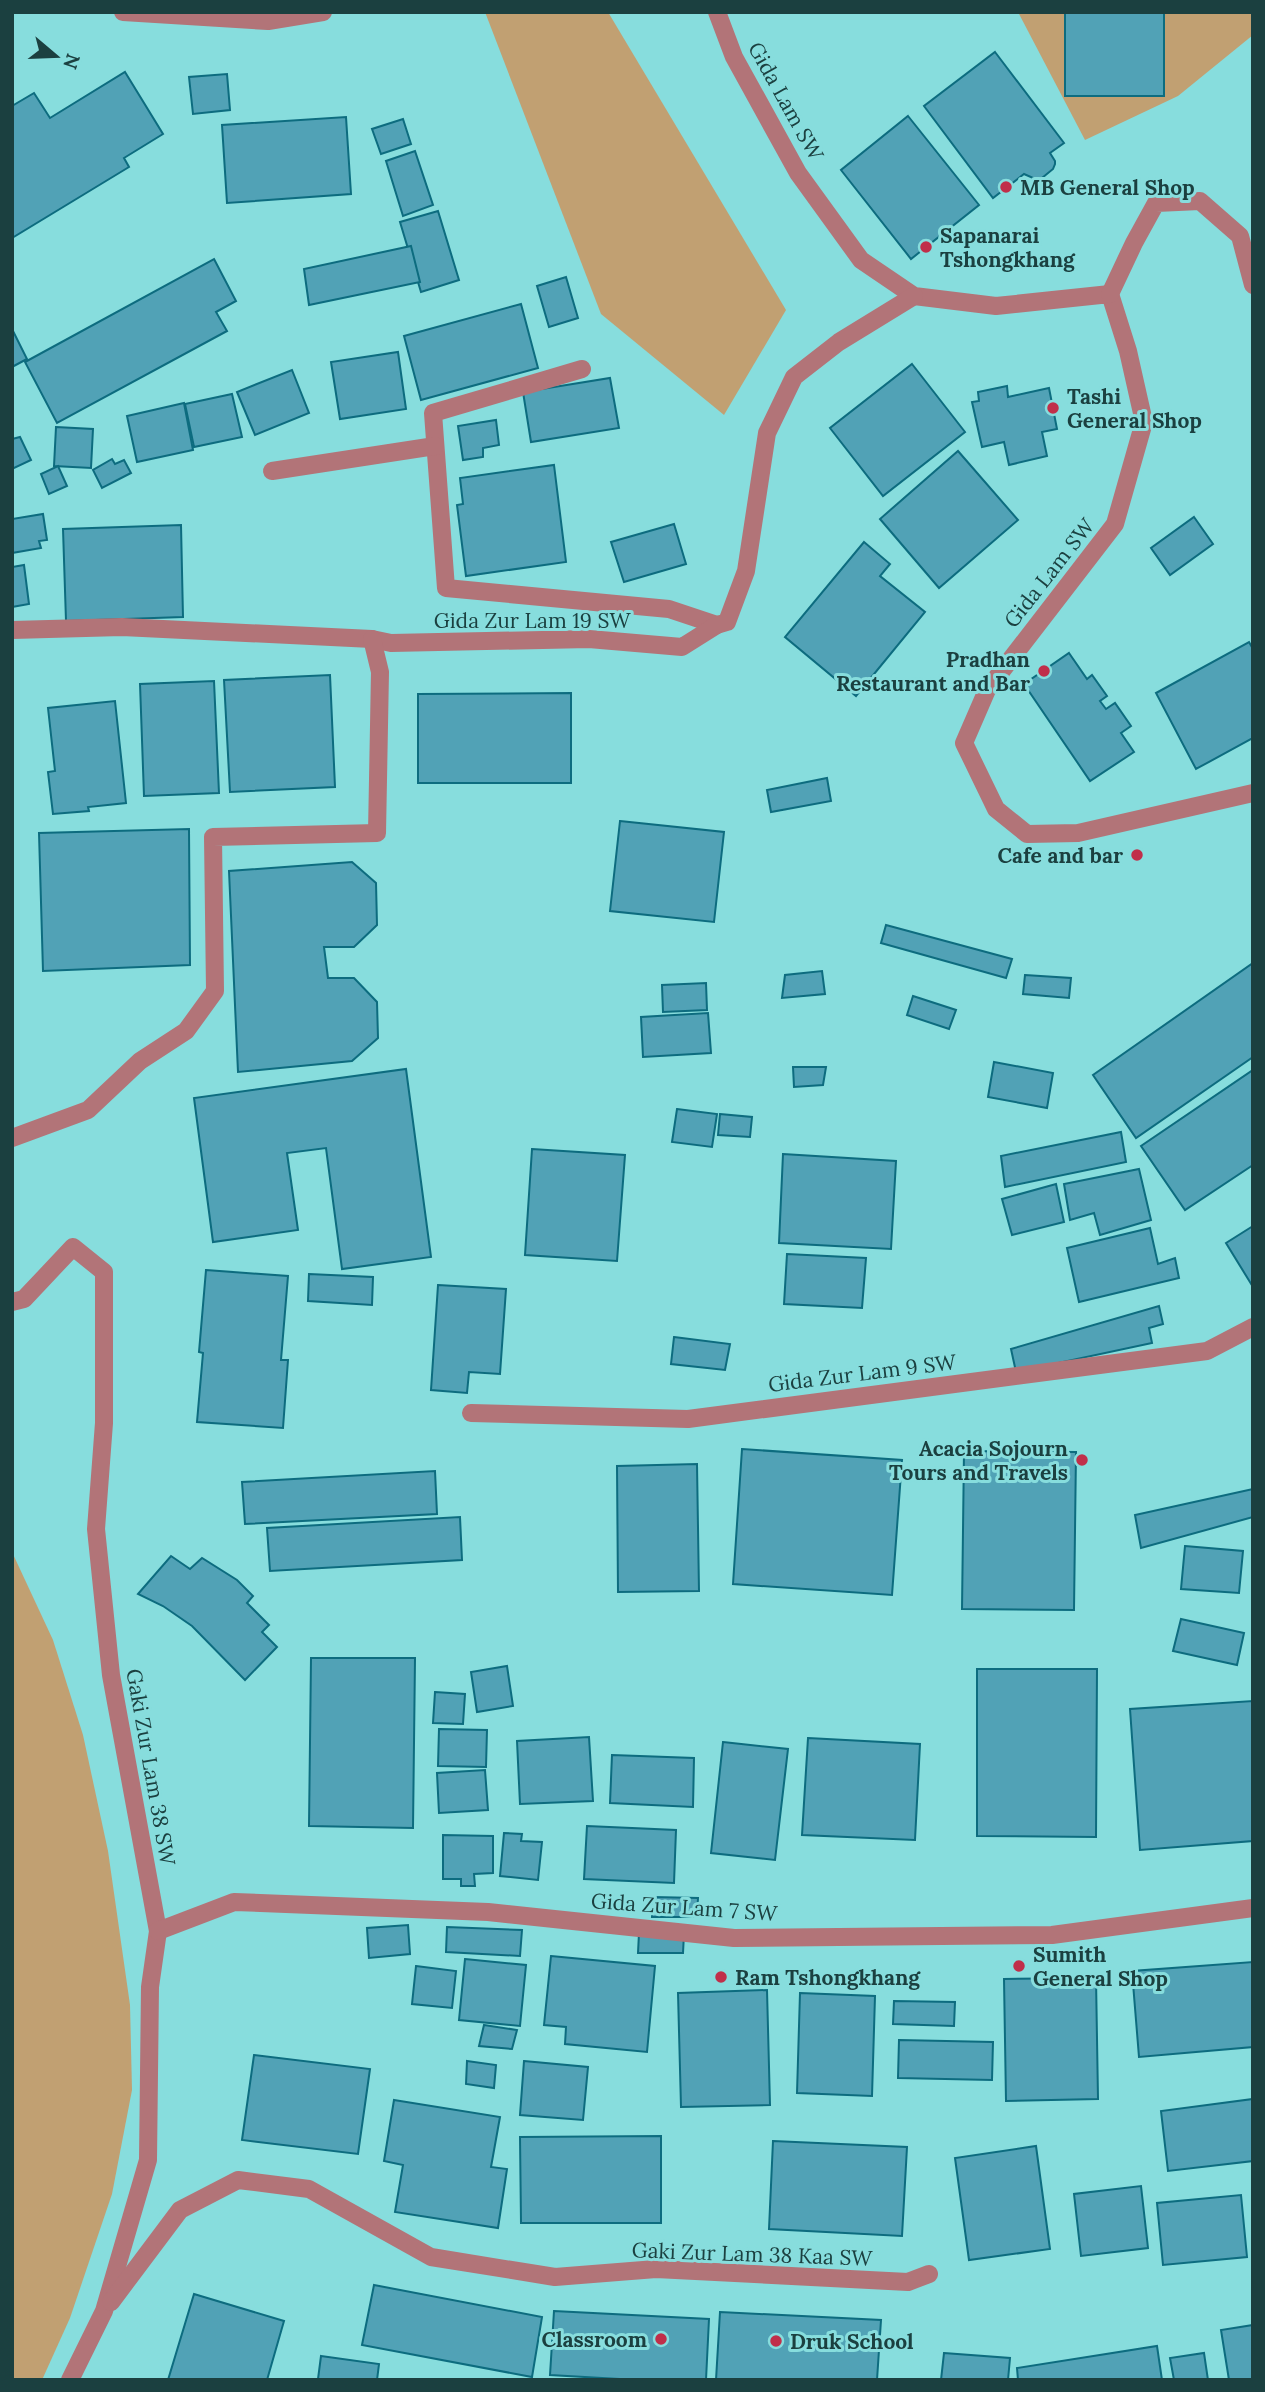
<svg xmlns="http://www.w3.org/2000/svg" width="1265" height="2392" viewBox="0 0 1265 2392" font-family="Lora,serif">
<style>
.green{fill:#c1a072}
.building{fill:#51a2b6;stroke:#0d6c7f;stroke-width:2}
.lines{fill:none;stroke-linecap:round;stroke-linejoin:round}
.minor{stroke:#b27478;stroke-width:18}
.poi-dot{fill:#c02f4a;stroke:#87dddd;stroke-width:2.5}
.labels{text-anchor:middle;dominant-baseline:central;stroke-width:6;stroke-linejoin:round;paint-order:stroke}
.street-label{font-size:21px;fill:#1b4040;stroke:#87dddd}
.poi-label{font-size:21px;font-weight:bold;fill:#1b4040;stroke:#87dddd;text-anchor:start}
</style>
<rect width="100%" height="100%" fill="#87dddd"/>
<g class="green">
<path d="M485,12H608L786,310L724,415L601,314Z"/>
<path d="M1018,12H1253V35L1178,96L1085,140Z"/>
<path d="M12,1552L53,1640L83,1735L108,1851L130,2005L132,2090L112,2194L70,2318L42,2380H12Z"/>
</g>
<g class="building">
<rect x="1065" y="12" width="99" height="84"/>
<path d="M995,52L1064,143L1050,153L1055,161V164L1053,169L1042,178H1033L1024,174L993,198L924,106Z"/>
<path d="M125,72L163,134L124,158L129,167L12,238V106L34,93L50,118Z"/>
<path d="M227,74L230,110L193,114L189,77Z"/>
<path d="M908,116L979,205L911,259L841,170Z"/>
<path d="M346,117L351,194L227,203L222,125Z"/>
<path d="M403,119L411,144L381,154L372,129Z"/>
<path d="M415,151L433,205L403,216L386,161Z"/>
<path d="M438,211L459,280L421,292L400,222Z"/>
<path d="M411,246L420,282L309,305L304,269Z"/>
<path d="M214,259L236,301L216,312L227,331L57,423L25,362Z"/>
<path d="M566,277L578,318L549,327L537,286Z"/>
<path d="M521,304L538,368L421,400L404,336Z"/>
<path d="M12,329L27,359L12,367Z"/>
<path d="M398,352L406,409L340,419L331,362Z"/>
<path d="M912,364L965,432L883,496L830,428Z"/>
<path d="M292,370L309,413L255,435L237,392Z"/>
<path d="M610,378L619,428L531,442L523,392Z"/>
<path d="M1007,386L1008,397L1049,388L1057,429L1042,432L1047,456L1009,465L1004,442L982,447L972,402L979,401L978,392Z"/>
<path d="M232,394L242,437L194,447L185,404Z"/>
<path d="M184,403L193,450L137,462L127,416Z"/>
<path d="M496,420L499,445L483,448V457L463,460L458,426Z"/>
<path d="M56,427L93,429L91,468L54,466Z"/>
<path d="M20,437L31,460L12,469V439Z"/>
<path d="M958,451L1018,520L939,588L880,519Z"/>
<path d="M112,459L115,464L124,460L131,473L102,488L93,470Z"/>
<path d="M554,465L566,562L466,576L457,505L463,504L460,478Z"/>
<path d="M58,466L67,486L49,494L41,474Z"/>
<path d="M43,514L47,540L39,541L41,548L12,553V519Z"/>
<path d="M1194,517L1213,544L1170,575L1151,548Z"/>
<path d="M674,524L686,564L624,582L611,542Z"/>
<path d="M181,525L183,617L66,621L63,529Z"/>
<path d="M864,542L890,564L880,576L925,612L856,696L785,637Z"/>
<path d="M24,565L29,604L12,607V567Z"/>
<path d="M1249,642L1253,649V738L1196,769L1156,693Z"/>
<path d="M1069,653L1087,679L1092,675L1107,696L1100,701L1106,709L1115,703L1131,726L1121,733L1134,752L1090,781L1024,684Z"/>
<path d="M330,675L335,787L230,792L224,680Z"/>
<path d="M214,681L219,793L144,796L140,684Z"/>
<path d="M571,693V783H418V694Z"/>
<path d="M115,701L126,803L88,807L89,811L53,814L48,772L55,771L48,708Z"/>
<path d="M827,778L831,801L771,812L767,790Z"/>
<path d="M620,821L724,832L714,922L610,911Z"/>
<path d="M189,829L190,965L43,971L39,833Z"/>
<path d="M352,862L376,883L377,925L354,947H324L328,978H354L377,1002L378,1038L352,1061L238,1072L229,871Z"/>
<path d="M886,925L1012,959L1006,978L881,943Z"/>
<path d="M1253,963V1057L1136,1138L1093,1075Z"/>
<path d="M822,971L825,994L782,998L785,975Z"/>
<path d="M1025,975L1071,978L1069,998L1023,994Z"/>
<path d="M706,983L707,1010L663,1012L662,985Z"/>
<path d="M913,996L956,1010L949,1029L907,1015Z"/>
<path d="M708,1013L711,1053L643,1057L641,1017Z"/>
<path d="M994,1062L1053,1073L1047,1108L988,1097Z"/>
<path d="M793,1067H826L823,1085L794,1087Z"/>
<path d="M406,1069L431,1257L342,1269L326,1148L287,1153L298,1230L213,1242L194,1098Z"/>
<path d="M1253,1070V1165L1185,1210L1141,1146Z"/>
<path d="M677,1109L717,1114L712,1147L672,1142Z"/>
<path d="M720,1114L752,1117L750,1137L718,1135Z"/>
<path d="M1121,1132L1126,1162L1005,1187L1001,1156Z"/>
<path d="M532,1149L625,1155L617,1261L525,1255Z"/>
<path d="M783,1154L896,1161L891,1249L779,1243Z"/>
<path d="M1139,1169L1151,1220L1100,1235L1094,1213L1070,1220L1064,1184Z"/>
<path d="M1056,1184L1064,1222L1012,1235L1002,1199Z"/>
<path d="M1253,1226V1287L1226,1243Z"/>
<path d="M1150,1228L1158,1264L1175,1258L1179,1278L1079,1302L1067,1248Z"/>
<path d="M787,1254L866,1258L862,1308L784,1304Z"/>
<path d="M206,1270L288,1276L281,1360H288L283,1428L197,1422L203,1353L199,1352Z"/>
<path d="M309,1274L373,1277L372,1305L308,1301Z"/>
<path d="M438,1285L506,1289L500,1374L469,1372L467,1393L431,1390Z"/>
<path d="M1159,1306L1163,1324L1149,1328L1152,1343L1016,1372L1011,1349Z"/>
<path d="M674,1337L730,1344L725,1370L671,1364Z"/>
<path d="M742,1449L902,1460L892,1595L733,1584Z"/>
<path d="M964,1451L1076,1452L1074,1610L962,1609Z"/>
<path d="M697,1464L699,1591L618,1592L617,1466Z"/>
<path d="M435,1471L437,1514L245,1524L242,1482Z"/>
<path d="M1253,1489V1517L1141,1548L1135,1515Z"/>
<path d="M460,1517L462,1560L270,1571L267,1528Z"/>
<path d="M1185,1546L1243,1551L1239,1593L1181,1589Z"/>
<path d="M171,1556L190,1569L202,1558L237,1580L253,1596L247,1603L269,1625L262,1632L277,1647L245,1680L192,1626L163,1606L138,1594Z"/>
<path d="M1181,1619L1244,1633L1237,1665L1173,1651Z"/>
<path d="M311,1658H415L413,1828L309,1826Z"/>
<path d="M507,1666L513,1706L477,1712L471,1672Z"/>
<path d="M977,1669H1097L1096,1837L977,1836Z"/>
<path d="M435,1692L465,1694L463,1724L433,1723Z"/>
<path d="M1253,1701V1841L1140,1850L1130,1709Z"/>
<path d="M439,1729L487,1730L486,1767L438,1766Z"/>
<path d="M589,1737L593,1801L520,1804L517,1741Z"/>
<path d="M808,1738L920,1744L915,1840L802,1835Z"/>
<path d="M723,1742L788,1749L775,1860L711,1853Z"/>
<path d="M612,1755L694,1758L693,1807L610,1803Z"/>
<path d="M485,1770L488,1810L439,1813L437,1773Z"/>
<path d="M587,1826L676,1830L674,1883L584,1879Z"/>
<path d="M504,1833L522,1834L521,1841L542,1842L538,1880L500,1876Z"/>
<path d="M443,1835L493,1836V1873L474,1874L475,1886H461V1879H443Z"/>
<path d="M653,1897L698,1898L697,1917H652Z"/>
<path d="M408,1925L410,1954L369,1958L367,1928Z"/>
<path d="M447,1927L522,1930L520,1956L446,1952Z"/>
<path d="M639,1933L684,1934L683,1953H638Z"/>
<path d="M551,1956L655,1966L647,2052L565,2044L566,2027L544,2025Z"/>
<path d="M465,1959L526,1965L520,2026L459,2020Z"/>
<path d="M1253,1962V2047L1139,2057L1132,1971Z"/>
<path d="M416,1966L456,1971L452,2008L412,2004Z"/>
<path d="M1096,1978L1098,2099L1006,2101L1004,1979Z"/>
<path d="M767,1990L770,2105L681,2107L678,1993Z"/>
<path d="M800,1993L875,1996L872,2096L797,2093Z"/>
<path d="M894,2001L955,2002L954,2026L893,2024Z"/>
<path d="M484,2025L517,2030L512,2049L479,2046Z"/>
<path d="M899,2040L993,2042L992,2080L898,2078Z"/>
<path d="M254,2055L370,2069L358,2154L242,2140Z"/>
<path d="M467,2061L496,2065L494,2088L466,2084Z"/>
<path d="M524,2061L588,2067L583,2120L520,2115Z"/>
<path d="M1253,2099V2161L1168,2171L1161,2111Z"/>
<path d="M394,2100L500,2117L491,2167L507,2169L498,2228L395,2212L403,2165L384,2161Z"/>
<path d="M661,2136V2223H521L520,2137Z"/>
<path d="M773,2141L907,2147L902,2236L769,2229Z"/>
<path d="M1036,2146L1050,2249L969,2260L955,2158Z"/>
<path d="M1141,2186L1148,2248L1081,2256L1074,2194Z"/>
<path d="M1241,2195L1247,2257L1163,2265L1157,2203Z"/>
<path d="M374,2285L542,2317L532,2377L362,2345Z"/>
<path d="M194,2294L284,2321L267,2380H168Z"/>
<path d="M554,2311L709,2319L706,2380H637L550,2375Z"/>
<path d="M720,2312L881,2320L877,2380H716Z"/>
<path d="M1253,2325V2380H1229L1221,2330Z"/>
<path d="M1157,2346L1162,2380H1018L1017,2368Z"/>
<path d="M944,2353L1010,2358L1008,2380H941Z"/>
<path d="M1204,2353L1208,2380H1174L1170,2358Z"/>
<path d="M321,2356L379,2364L377,2380L318,2379Z"/>
</g>
<g class="lines">
<g class="minor">
<path d="M123,12L268,21L323,12"/>
<path d="M717,12L734,57L798,173L861,260L914,296L996,306L1110,294L1128,351L1144,422L1115,524L987,690L964,743L996,809L1027,834L1078,833L1253,793"/>
<path d="M1110,294L1134,243L1156,203L1200,201L1240,236L1253,285"/>
<path d="M582,369L433,413L446,588L669,609L717,625"/>
<path d="M272,471L435,446"/>
<path d="M12,630L122,627L372,639L391,643L589,639L682,647L717,625L727,622L746,571L767,433L794,377L839,342L914,296"/>
<path d="M12,1138L88,1110L140,1061L186,1031L215,991L213,837L377,833L380,672L372,639"/>
<path d="M12,1302L24,1299L73,1247L104,1272V1423L96,1529L111,1675L158,1931L150,1987L148,2160L104,2311L70,2380"/>
<path d="M471,1413L688,1419L1207,1351L1253,1327"/>
<path d="M158,1931L234,1902L488,1912L734,1938L1052,1935L1253,1908"/>
<path d="M111,2302L180,2210L238,2180L309,2189L431,2257L555,2277L656,2269L908,2282L929,2274"/>
</g>
</g>
<g class="poi-dot">
<circle cx="1006" cy="187" r="7"/>
<circle cx="926" cy="247" r="7"/>
<circle cx="1053" cy="408" r="7"/>
<circle cx="1044" cy="671" r="7"/>
<circle cx="1137" cy="855" r="7"/>
<circle cx="1082" cy="1460" r="7"/>
<circle cx="1019" cy="1966" r="7"/>
<circle cx="721" cy="1977" r="7"/>
<circle cx="661" cy="2339" r="7"/>
<circle cx="776" cy="2341" r="7"/>
</g>
<g class="labels">
<g class="street-label">
<text transform="translate(786 101) rotate(61)">Gida Lam SW</text>
<text transform="translate(1049 573) rotate(-52)">Gida Lam SW</text>
<text x="532" y="620">Gida Zur Lam 19 SW</text>
<text transform="translate(862 1373) rotate(-7)">Gida Zur Lam 9 SW</text>
<text transform="translate(151 1767) rotate(80)">Gaki Zur Lam 38 SW</text>
<text transform="translate(684 1907) rotate(4)">Gida Zur Lam 7 SW</text>
<text transform="translate(752 2254) rotate(2)">Gaki Zur Lam 38 Kaa SW</text>
</g>
<g class="poi-label">
<text x="1020" y="187">MB General Shop</text>
<text x="940" y="235">Sapanarai<tspan x="940" dy="24">Tshongkhang</tspan></text>
<text x="1067" y="396">Tashi<tspan x="1067" dy="24">General Shop</tspan></text>
<text x="1030" y="659" text-anchor="end">Pradhan<tspan x="1030" dy="24">Restaurant and Bar</tspan></text>
<text x="1123" y="855" text-anchor="end">Cafe and bar</text>
<text x="1068" y="1448" text-anchor="end">Acacia Sojourn<tspan x="1068" dy="24">Tours and Travels</tspan></text>
<text x="1033" y="1954">Sumith<tspan x="1033" dy="24">General Shop</tspan></text>
<text x="735" y="1977">Ram Tshongkhang</text>
<text x="647" y="2339" text-anchor="end">Classroom</text>
<text x="790" y="2341">Druk School</text>
</g>
</g>
<rect width="1265" height="2392" fill="none" stroke="#1b4040" stroke-width="28"/>
<g transform="translate(56 56) rotate(109)" stroke="#87dddd" stroke-width="5" paint-order="stroke">
<path d="M0-5L12 26L0 18L-12 26Z" fill="#1b4040"/>
<text y="-10" font-size="19" font-weight="bold" text-anchor="middle" fill="#1b4040">N</text>
</g>
</svg>
